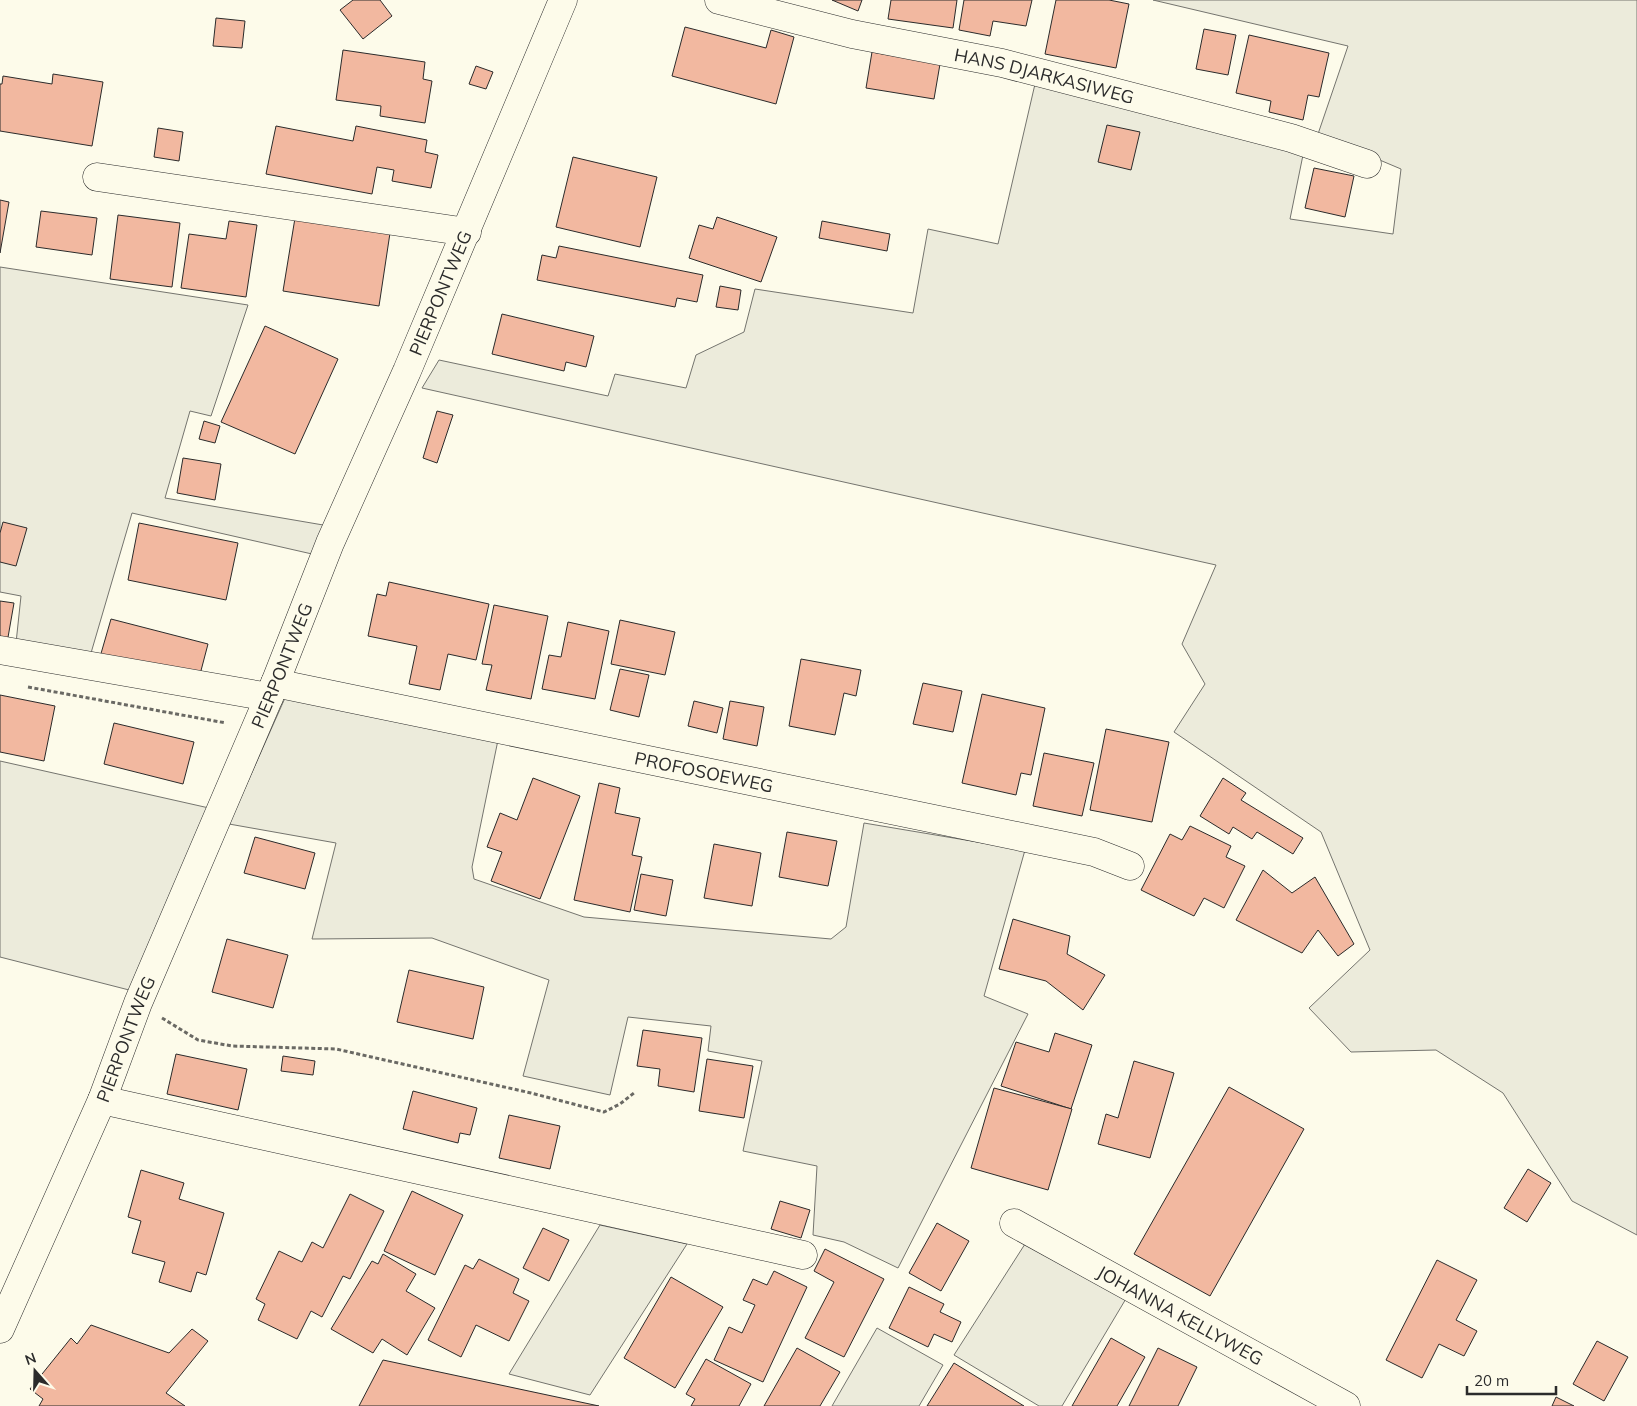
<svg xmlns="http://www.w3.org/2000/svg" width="1637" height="1406" viewBox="0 0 1637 1406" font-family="Mulish,sans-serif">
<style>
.green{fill:#ecebdb;stroke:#74746e}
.building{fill:#f2b8a0;stroke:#2b2b2b}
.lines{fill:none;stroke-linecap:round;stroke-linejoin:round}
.minor-casing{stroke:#2b2b2b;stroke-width:29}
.path{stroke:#6a6964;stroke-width:3;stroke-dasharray:4 2.5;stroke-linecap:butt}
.minor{stroke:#fdfbea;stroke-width:28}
.labels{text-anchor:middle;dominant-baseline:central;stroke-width:4;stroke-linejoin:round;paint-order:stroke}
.street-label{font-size:18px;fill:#2b2b2b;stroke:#fdfbea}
</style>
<rect width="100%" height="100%" fill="#fdfbea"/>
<g class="green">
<path d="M1153,0H1637V1235L1572,1201L1503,1093L1436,1050L1351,1052L1309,1008L1370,950L1321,832L1174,732L1205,684L1182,644L1216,565L422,388L439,360L608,396L615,374L686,388L696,355L744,332L755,289L913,313L928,229L998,244L1035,84L1304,150L1290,219L1393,234L1401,169L1318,134L1348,46Z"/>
<path d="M0,267L248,305L211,416L190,411L165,498L329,526L312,554L132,513L91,653L16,643L21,596L0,592Z"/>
<path d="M285,698L498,740L472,867L474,879L584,917L831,939L846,927L864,823L1025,850L984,996L1028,1014L898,1268L844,1242L813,1235L817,1166L743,1151L762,1061L708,1051L711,1026L628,1017L610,1095L523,1076L549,980L432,938L312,939L336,843L229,824Z"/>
<path d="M0,761L209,808L133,991L0,957Z"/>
<path d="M600,1225L687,1244L590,1395L509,1374Z"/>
<path d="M1025,1244L1127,1297L1062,1406H1039L954,1355Z"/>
<path d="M877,1328L943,1365L919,1406H832Z"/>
</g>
<g class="building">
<path d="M353,0H380L392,16L363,39L340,10Z"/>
<path d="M832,0H862L858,11Z"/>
<path d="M891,0H957L953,28L888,19Z"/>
<path d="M964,0H1032L1026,26L993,21L990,36L959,30Z"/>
<path d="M1056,0H1109L1129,4L1116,68L1045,54Z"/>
<path d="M216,18L245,21L242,48L213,46Z"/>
<path d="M685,27L766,48L771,30L794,37L776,104L672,76Z"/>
<path d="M1204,29L1236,35L1228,75L1196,69Z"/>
<path d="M1249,35L1329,53L1319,97L1308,95L1303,120L1269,112L1271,101L1236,93Z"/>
<path d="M343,50L425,62L423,79L432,81L425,123L380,116L381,106L336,100Z"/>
<path d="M872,52L940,64L934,99L866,88Z"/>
<path d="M476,66L493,72L486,89L469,84Z"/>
<path d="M53,74L103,82L92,146L0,131V84H2L3,76L52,84Z"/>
<path d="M1107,125L1140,132L1131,170L1098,162Z"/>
<path d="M276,126L353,141L356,126L427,140L425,152L438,155L431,188L392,181L394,170L377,167L372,194L266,174Z"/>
<path d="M158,128L183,132L179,161L154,157Z"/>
<path d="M573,157L657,177L640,247L556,227Z"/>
<path d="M1314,168L1354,176L1345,217L1305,208Z"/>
<path d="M0,200L9,202L0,253Z"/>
<path d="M41,211L97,218L92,255L36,247Z"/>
<path d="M118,215L180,223L172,287L110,279Z"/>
<path d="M717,217L777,237L761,282L689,258L699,225L713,229Z"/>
<path d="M295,218L390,233L379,306L283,291Z"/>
<path d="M229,221L257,225L246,297L181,288L189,234L226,239Z"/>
<path d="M822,221L890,234L887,251L819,238Z"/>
<path d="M559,246L703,275L697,302L677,298L675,307L537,280L542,255L556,258Z"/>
<path d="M720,286L741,290L738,310L716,307Z"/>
<path d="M502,314L594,336L586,367L566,362L564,371L492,354Z"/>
<path d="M265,326L338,359L295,454L221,422Z"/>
<path d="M437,411L453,415L437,463L423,458Z"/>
<path d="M204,421L220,426L215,443L199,439Z"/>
<path d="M183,458L221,464L215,500L177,493Z"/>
<path d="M3,522L27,528L16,566L0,562V533Z"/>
<path d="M139,523L238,543L226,600L128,580Z"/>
<path d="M389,582L489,604L476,660L448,654L440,690L409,684L417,646L368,636L377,594L386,596Z"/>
<path d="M0,601L14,603L7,643L0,642Z"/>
<path d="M494,605L548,616L531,699L486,690L492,665L482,664Z"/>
<path d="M111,619L208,644L198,682L100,657Z"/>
<path d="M620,620L675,632L665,675L611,664Z"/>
<path d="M568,622L609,631L595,699L542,689L549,655L561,657Z"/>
<path d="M801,659L861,670L856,696L844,693L835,735L789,726Z"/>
<path d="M620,669L649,675L639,717L610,710Z"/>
<path d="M923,683L962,691L953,732L913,724Z"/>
<path d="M982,694L1045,708L1031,775L1021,773L1016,795L962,783Z"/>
<path d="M0,695L55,706L44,761L0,752Z"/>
<path d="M694,701L723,708L717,733L688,726Z"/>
<path d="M730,701L764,707L757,746L723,739Z"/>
<path d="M114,723L194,742L183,784L104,764Z"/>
<path d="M1106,729L1169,742L1152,822L1090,810Z"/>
<path d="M1044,753L1094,763L1082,816L1033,806Z"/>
<path d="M533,778L580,796L540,899L491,881L502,852L487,847L500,813L517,820Z"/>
<path d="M1223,778L1246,793L1241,800L1303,838L1293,854L1257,832L1252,839L1233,827L1229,834L1200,816Z"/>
<path d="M599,783L620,788L615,813L640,818L632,855L642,857L630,912L574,900Z"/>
<path d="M1190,826L1231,846L1226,857L1245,866L1224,908L1204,898L1194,916L1141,890L1170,834L1182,840Z"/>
<path d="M787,832L837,841L828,886L779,877Z"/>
<path d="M255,837L315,853L305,889L244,873Z"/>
<path d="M714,844L761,853L752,906L704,898Z"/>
<path d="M1263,870L1292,893L1315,877L1354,944L1338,956L1318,930L1302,953L1236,920Z"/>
<path d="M641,874L673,880L666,916L634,910Z"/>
<path d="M1013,919L1070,936L1067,954L1105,975L1083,1010L1046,981L999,969Z"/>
<path d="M227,939L288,955L273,1008L212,992Z"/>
<path d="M409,970L484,987L473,1039L397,1022Z"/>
<path d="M643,1030L702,1038L694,1092L658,1086L660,1069L637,1066Z"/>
<path d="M1055,1033L1092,1045L1071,1109L1001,1086L1016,1042L1049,1052Z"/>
<path d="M176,1054L247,1069L238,1110L167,1094Z"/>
<path d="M283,1056L315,1061L313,1075L281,1071Z"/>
<path d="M707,1059L753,1066L744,1118L699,1111Z"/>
<path d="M1134,1061L1174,1073L1150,1158L1098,1144L1106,1114L1118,1118Z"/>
<path d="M1229,1087L1304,1129L1210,1296L1134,1254Z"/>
<path d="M994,1088L1072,1109L1048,1190L971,1168Z"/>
<path d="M413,1091L477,1108L470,1135L460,1133L458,1143L403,1129Z"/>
<path d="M509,1115L560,1126L550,1169L499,1158Z"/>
<path d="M1528,1169L1551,1183L1527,1222L1504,1208Z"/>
<path d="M141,1170L184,1183L179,1199L224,1213L206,1275L197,1272L191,1292L159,1282L165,1262L132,1253L141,1221L128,1217Z"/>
<path d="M412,1191L463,1215L435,1275L384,1251Z"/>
<path d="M350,1194L384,1211L350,1279L343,1276L322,1317L311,1311L297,1339L258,1320L265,1304L256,1299L279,1251L302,1262L312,1242L323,1248Z"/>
<path d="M780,1201L810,1210L801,1238L771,1229Z"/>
<path d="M937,1223L969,1241L941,1291L909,1273Z"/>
<path d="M543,1228L569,1240L549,1281L523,1268Z"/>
<path d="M825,1249L884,1279L844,1357L805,1338L834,1282L814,1271Z"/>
<path d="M383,1254L416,1274L406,1291L435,1308L407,1355L382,1339L373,1353L331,1329L372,1261L378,1264Z"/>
<path d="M479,1259L519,1279L513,1293L529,1301L509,1341L476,1325L461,1357L428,1340L465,1265L473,1269Z"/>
<path d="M1437,1260L1477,1280L1456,1320L1477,1331L1464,1356L1439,1344L1422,1378L1386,1360Z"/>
<path d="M774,1271L807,1287L763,1382L714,1360L729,1327L742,1333L755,1305L743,1300L753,1279L767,1285Z"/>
<path d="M671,1277L723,1307L675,1388L624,1358Z"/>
<path d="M909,1287L944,1304L940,1312L961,1322L952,1342L934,1334L928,1347L889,1328Z"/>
<path d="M91,1325L169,1353L192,1329L208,1341L166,1393L185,1406H39L43,1399L30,1389L71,1338L77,1344Z"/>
<path d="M1111,1338L1145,1357L1117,1406H1072Z"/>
<path d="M1597,1341L1628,1357L1604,1401L1573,1384Z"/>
<path d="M797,1348L840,1372L820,1406H764Z"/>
<path d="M1158,1348L1197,1367L1178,1406H1129Z"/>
<path d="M706,1359L751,1384L739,1406H691L695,1399L686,1394Z"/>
<path d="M383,1360L599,1406H359Z"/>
<path d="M954,1363L1024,1406H927Z"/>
<path d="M1556,1397L1574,1406H1552Z"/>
</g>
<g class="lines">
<defs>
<g id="minor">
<path id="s1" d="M719,0L852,34L1002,63L1291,138L1367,164"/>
<path d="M97,177L467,232"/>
<path d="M0,650L269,697"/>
<path id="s2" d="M275,683L1094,852L1130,866"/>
<path d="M102,1100L803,1255"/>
<path id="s3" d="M1014,1223L1346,1406"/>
<path id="s4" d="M0,1329L102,1100L138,1003L275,683L330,543L407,371L563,0"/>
</g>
</defs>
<use href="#minor" class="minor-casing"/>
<g class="path">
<path d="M28,687L226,723"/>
<path d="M162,1018L198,1040L232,1046L336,1049L531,1093L604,1112L620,1104L634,1093"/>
</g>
<use href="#minor" class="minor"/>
</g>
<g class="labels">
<g class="street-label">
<text stroke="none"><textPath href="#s1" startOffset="334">HANS DJARKASIWEG</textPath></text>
<text stroke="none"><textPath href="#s4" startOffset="1126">PIERPONTWEG</textPath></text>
<text stroke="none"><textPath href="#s4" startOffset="721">PIERPONTWEG</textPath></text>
<text stroke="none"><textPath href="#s2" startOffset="438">PROFOSOEWEG</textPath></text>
<text stroke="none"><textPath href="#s4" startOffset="316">PIERPONTWEG</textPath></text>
<text stroke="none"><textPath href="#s3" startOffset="190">JOHANNA KELLYWEG</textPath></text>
</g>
</g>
<g transform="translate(35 1371) rotate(340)" stroke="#fdfbea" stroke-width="4" paint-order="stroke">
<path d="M0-4L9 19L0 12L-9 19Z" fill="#2b2b2b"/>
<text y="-8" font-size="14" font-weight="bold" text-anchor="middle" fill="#2b2b2b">N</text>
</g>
<path d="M1467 1386v8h89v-8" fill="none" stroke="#2b2b2b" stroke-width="2.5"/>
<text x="1474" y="1386" font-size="15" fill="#2b2b2b" stroke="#fdfbea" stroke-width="4" paint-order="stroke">20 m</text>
</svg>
